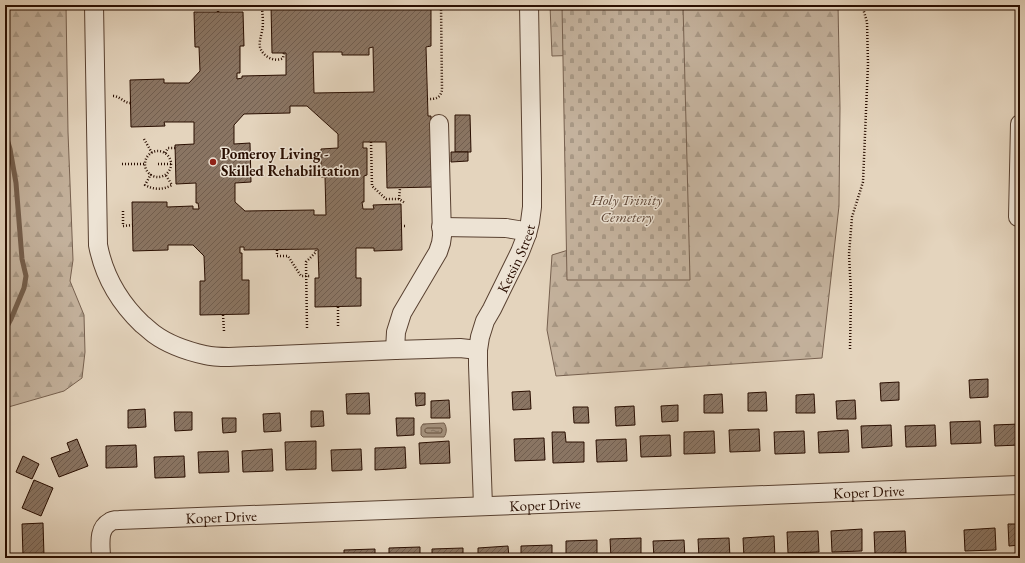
<svg xmlns="http://www.w3.org/2000/svg" width="1025" height="563" viewBox="0 0 1025 563" font-family="'EB Garamond',serif">
<style>
.forest{fill:url(#forest-firs);stroke:#76604f}
.cemetery{fill:url(#cemetery-stones);stroke:#76604f}
.water{fill:url(#water-ripples);stroke:#735d4b}
.lines{fill:none;stroke-linecap:round;stroke-linejoin:round}
.shore{stroke:#66503f;stroke-width:1}
.stream{stroke:#735d4b;stroke-width:5}
.building{fill:url(#building-hatch);stroke:#290e01;fill-rule:evenodd}
.minor-casing{stroke:#584030;stroke-width:20}
.path{stroke:#290e01;stroke-width:2.5;stroke-dasharray:1 2;stroke-linecap:butt}
.minor{stroke:#ede3d4;stroke-width:18}
.poi-dot{fill:#8f2418;stroke:#ede3d4;stroke-width:1.5}
.labels{text-anchor:middle;dominant-baseline:central;stroke-width:3;stroke-linejoin:round;paint-order:stroke}
.poi-label{font-size:15px;font-weight:bold;fill:#290e01;stroke:#ede3d4;text-anchor:start}
.park-label{font-size:15px;font-style:italic;fill:#5f4738;stroke:#ede3d4}
.street-label{font-size:15px;fill:#290e01;stroke:#ede3d4}
</style>
<defs>
<pattern id="forest-firs" width="22" height="20" patternUnits="userSpaceOnUse"><rect width="22" height="20" fill="#c4b29d"/><path d="M5 1l3.5 6h-7zM16 11l3.5 6h-7z" fill="#a89885"/></pattern>
<pattern id="cemetery-stones" width="16" height="16" patternUnits="userSpaceOnUse"><rect width="16" height="16" fill="#c4b29d"/><path d="M2 7V4a2 2 0 0 1 4 0v3zM10 15v-3a2 2 0 0 1 4 0v3z" fill="#a89885"/></pattern>
<pattern id="water-ripples" width="26" height="14" patternUnits="userSpaceOnUse"><rect width="26" height="14" fill="#a4917d"/><path d="M2 4q2-2 4 0t4 0M15 11q2-2 4 0t4 0" fill="none" stroke="#867564"/></pattern>
<pattern id="building-hatch" width="6" height="6" patternUnits="userSpaceOnUse"><rect width="6" height="6" fill="#8a7563"/><path d="M-1 1l2-2M0 6l6-6M5 7l2-2" fill="none" stroke="#715e4f"/></pattern>
</defs>
<rect width="100%" height="100%" fill="#e4d4bd"/>
<filter id="stains"><feTurbulence type="fractalNoise" baseFrequency=".005" numOctaves="4"/><feColorMatrix values="0 0 0 0 .2 0 0 0 0 .09 0 0 0 0 .02 0 0 0 .5 -.17"/></filter>
<radialGradient id="worn" r=".72"><stop offset=".6" stop-color="#630" stop-opacity="0"/><stop offset="1" stop-color="#630" stop-opacity=".3"/></radialGradient>
<g class="forest">
<path d="M5,5H66L68,132L73,260L70,281L84,315L85,352L82,378L64,391L5,408Z"/>
<path d="M550,5H838L840,108L839,206L822,358L556,376L547,330L552,255L614,236L650,53L552,56Z"/>
</g>
<path class="cemetery" d="M562,5H683L690,280H567Z"/>
<path class="water" d="M444,423C447,427 447,433 444,437H423L421,435V427L423,424Z"/>
<g class="lines">
<path class="shore" d="M427,428H441L442,429V431L441,433H427L425,432V430Z"/>
<path class="stream" d="M5,137L7,139L10,149L16,183L22,259L26,276L24,288L11,319L5,330"/>
</g>
<g class="building">
<path d="M271,5H431V46L426,47L428,116H431L432,187L387,188L386,142H363V148H367V175L364,176V202H362L363,209H374L373,205L401,204L402,250L374,251V248H356V278H361V306L315,307V278H319L318,249L244,250V247H240V253H242V280H249V314L200,315V281H205L204,256L193,245H168V250L133,251L132,202H167V207L193,206V209H199L198,203H196V183L176,184L175,145L194,144V122H164L165,126L131,127L130,80L164,79V83H189L200,71L199,47H195L194,12H243L244,46H240V73H237V79L242,78V76L286,75V53H272ZM373,47L374,92L314,93L313,52H342V55H369V48ZM290,106H307L338,134V148L321,149V177H325L326,215H314V210L245,211L235,202V183L251,182L250,143L234,144V125L244,114L290,113Z"/>
<path d="M455,115H470L471,152H455Z"/>
<path d="M451,152H468V161L451,162Z"/>
<path d="M988,379V397L970,398L969,380Z"/>
<path d="M899,382V400L881,401L880,383Z"/>
<path d="M530,391L531,409L513,410L512,392Z"/>
<path d="M1016,391H1020V409L1017,410Z"/>
<path d="M766,392L767,411H748V393Z"/>
<path d="M369,393L370,414H347L346,394Z"/>
<path d="M415,393H425V405L416,406Z"/>
<path d="M722,394L723,413H704V395Z"/>
<path d="M814,394L815,413H796V395Z"/>
<path d="M449,400L450,418H431V401Z"/>
<path d="M855,400L856,419H837L836,401Z"/>
<path d="M678,405V421L662,422L661,406Z"/>
<path d="M634,406L635,425L616,426L615,407Z"/>
<path d="M573,407H588L589,423H574Z"/>
<path d="M145,409L146,427L128,428V410Z"/>
<path d="M311,411H323L324,426L311,427Z"/>
<path d="M174,412H192V430L175,431Z"/>
<path d="M280,413L281,431L264,432L263,414Z"/>
<path d="M222,418H236V432L223,433Z"/>
<path d="M396,418H414V435L397,436Z"/>
<path d="M980,421L981,443L951,444L950,422Z"/>
<path d="M1020,424V445L995,446L994,425Z"/>
<path d="M891,425L892,446L862,448L861,426Z"/>
<path d="M935,425L936,446L906,447L905,426Z"/>
<path d="M759,429L760,451L730,452L729,430Z"/>
<path d="M848,430L849,452L819,453L818,432Z"/>
<path d="M714,431L715,453L684,454V432Z"/>
<path d="M804,431L805,453L775,454L774,432Z"/>
<path d="M552,432H565L566,442H584V462L553,463Z"/>
<path d="M670,435L671,456L641,457L640,436Z"/>
<path d="M544,438L545,460L515,461L514,439Z"/>
<path d="M77,439L88,466L59,477L51,458L70,451L67,443Z"/>
<path d="M626,439L627,461L597,462L596,440Z"/>
<path d="M316,441V469L286,470L285,442Z"/>
<path d="M449,441L450,463L420,464L419,443Z"/>
<path d="M136,445L137,467L106,468V446Z"/>
<path d="M405,447L406,468L375,470V448Z"/>
<path d="M272,449L273,471L243,472L242,451Z"/>
<path d="M361,449L362,470L332,471L331,450Z"/>
<path d="M228,451L229,472L199,473L198,452Z"/>
<path d="M23,456L39,464L32,479L16,472Z"/>
<path d="M184,456L185,477L155,478L154,457Z"/>
<path d="M34,480L53,488L41,516L22,508Z"/>
<path d="M43,523L44,556H23L22,524Z"/>
<path d="M1008,524H1020V545L1009,546Z"/>
<path d="M995,528L996,550L965,551L964,530Z"/>
<path d="M862,529V551L832,552L831,531Z"/>
<path d="M818,531L819,552L788,553L787,532Z"/>
<path d="M905,531L906,553L875,554L874,532Z"/>
<path d="M774,536L775,558H744L743,538Z"/>
<path d="M641,538V558H611L610,539Z"/>
<path d="M729,538L730,558H699L698,539Z"/>
<path d="M597,540V558H566V541Z"/>
<path d="M684,540L685,558H654L653,541Z"/>
<path d="M552,545V558H521V546Z"/>
<path d="M508,546L509,558H478V548Z"/>
<path d="M420,547V558H389V548Z"/>
<path d="M463,548V558H432V549Z"/>
<path d="M375,549V558H344V550Z"/>
<path d="M331,554V558H300V555Z"/>
<path d="M166,555V558H145V556Z"/>
<path d="M286,555V558H255V556Z"/>
</g>
<g class="lines">
<defs>
<g id="minor">
<path d="M94,5L98,245C104,276 119,302 142,324C146,327 150,331 154,334C169,345 187,351 205,355C213,357 221,357 229,357L395,350L460,348L478,350"/>
<path d="M1020,124L1018,217H1020"/>
<path d="M441,227L506,228L518,230L527,234"/>
<path d="M395,350L396,332L402,313L438,252L441,243L442,236L439,124"/>
<path id="s1" d="M483,506L478,365V350L480,337L485,321L492,309L520,252L527,234L530,222L532,207V178L529,5"/>
<path id="s2" d="M101,558C101,546 97,529 110,522C112,520 116,520 119,520L464,507L1020,485"/>
</g>
</defs>
<use href="#minor" class="minor-casing"/>
<g class="path">
<path d="M218,5V12"/>
<path d="M262,5C262,13 264,23 262,31C261,37 259,41 260,47C262,56 275,63 283,58L284,53"/>
<path d="M113,96C120,96 124,103 130,103"/>
<path d="M427,99C435,99 440,99 442,90L441,5"/>
<path d="M144,139L152,153"/>
<path d="M371,142L372,186L386,199H399L405,203"/>
<circle cx="158" cy="164" r="13"/>
<path d="M165,153L168,148H175"/>
<path d="M122,164H145"/>
<path d="M158,164H171"/>
<path d="M151,174L145,185C154,190 163,190 172,185L165,174"/>
<path d="M399,199L400,188"/>
<path d="M123,211V226L133,225"/>
<path d="M401,226H405"/>
<path d="M277,250V256H288L301,276H311"/>
<path d="M338,307V327"/>
<path d="M223,315L224,331"/>
<path d="M307,328L306,262L316,252L315,249"/>
<path d="M850,349L851,294L849,254L852,217L863,182L868,64L867,22L862,5"/>
</g>
<use href="#minor" class="minor"/>
</g>
<circle class="poi-dot" cx="213" cy="162" r="4"/>
<g class="labels">
<g class="poi-label">
<text x="221" y="153">Pomeroy Living -<tspan x="221" dy="17">Skilled Rehabilitation</tspan></text>
</g>
<g class="park-label">
<text x="627" y="199">Holy Trinity<tspan x="627" dy="17">Cemetery</tspan></text>
</g>
<g class="street-label">
<text stroke="none"><textPath href="#s1" startOffset="256">Ketsin Street</textPath></text>
<text stroke="none"><textPath href="#s2" startOffset="799">Koper Drive</textPath></text>
<text stroke="none"><textPath href="#s2" startOffset="475">Koper Drive</textPath></text>
<text stroke="none"><textPath href="#s2" startOffset="151">Koper Drive</textPath></text>
</g>
</g>
<rect width="1025" height="563" fill="none" stroke="#e4d4bd" stroke-width="20"/>
<rect x="6" y="6" width="1013" height="551" fill="none" stroke="#290e01" stroke-width="2"/>
<rect x="10" y="10" width="1005" height="543" fill="none" stroke="#290e01"/>
<rect width="100%" height="100%" filter="url(#stains)"/>
<rect width="100%" height="100%" fill="url(#worn)"/>
</svg>
